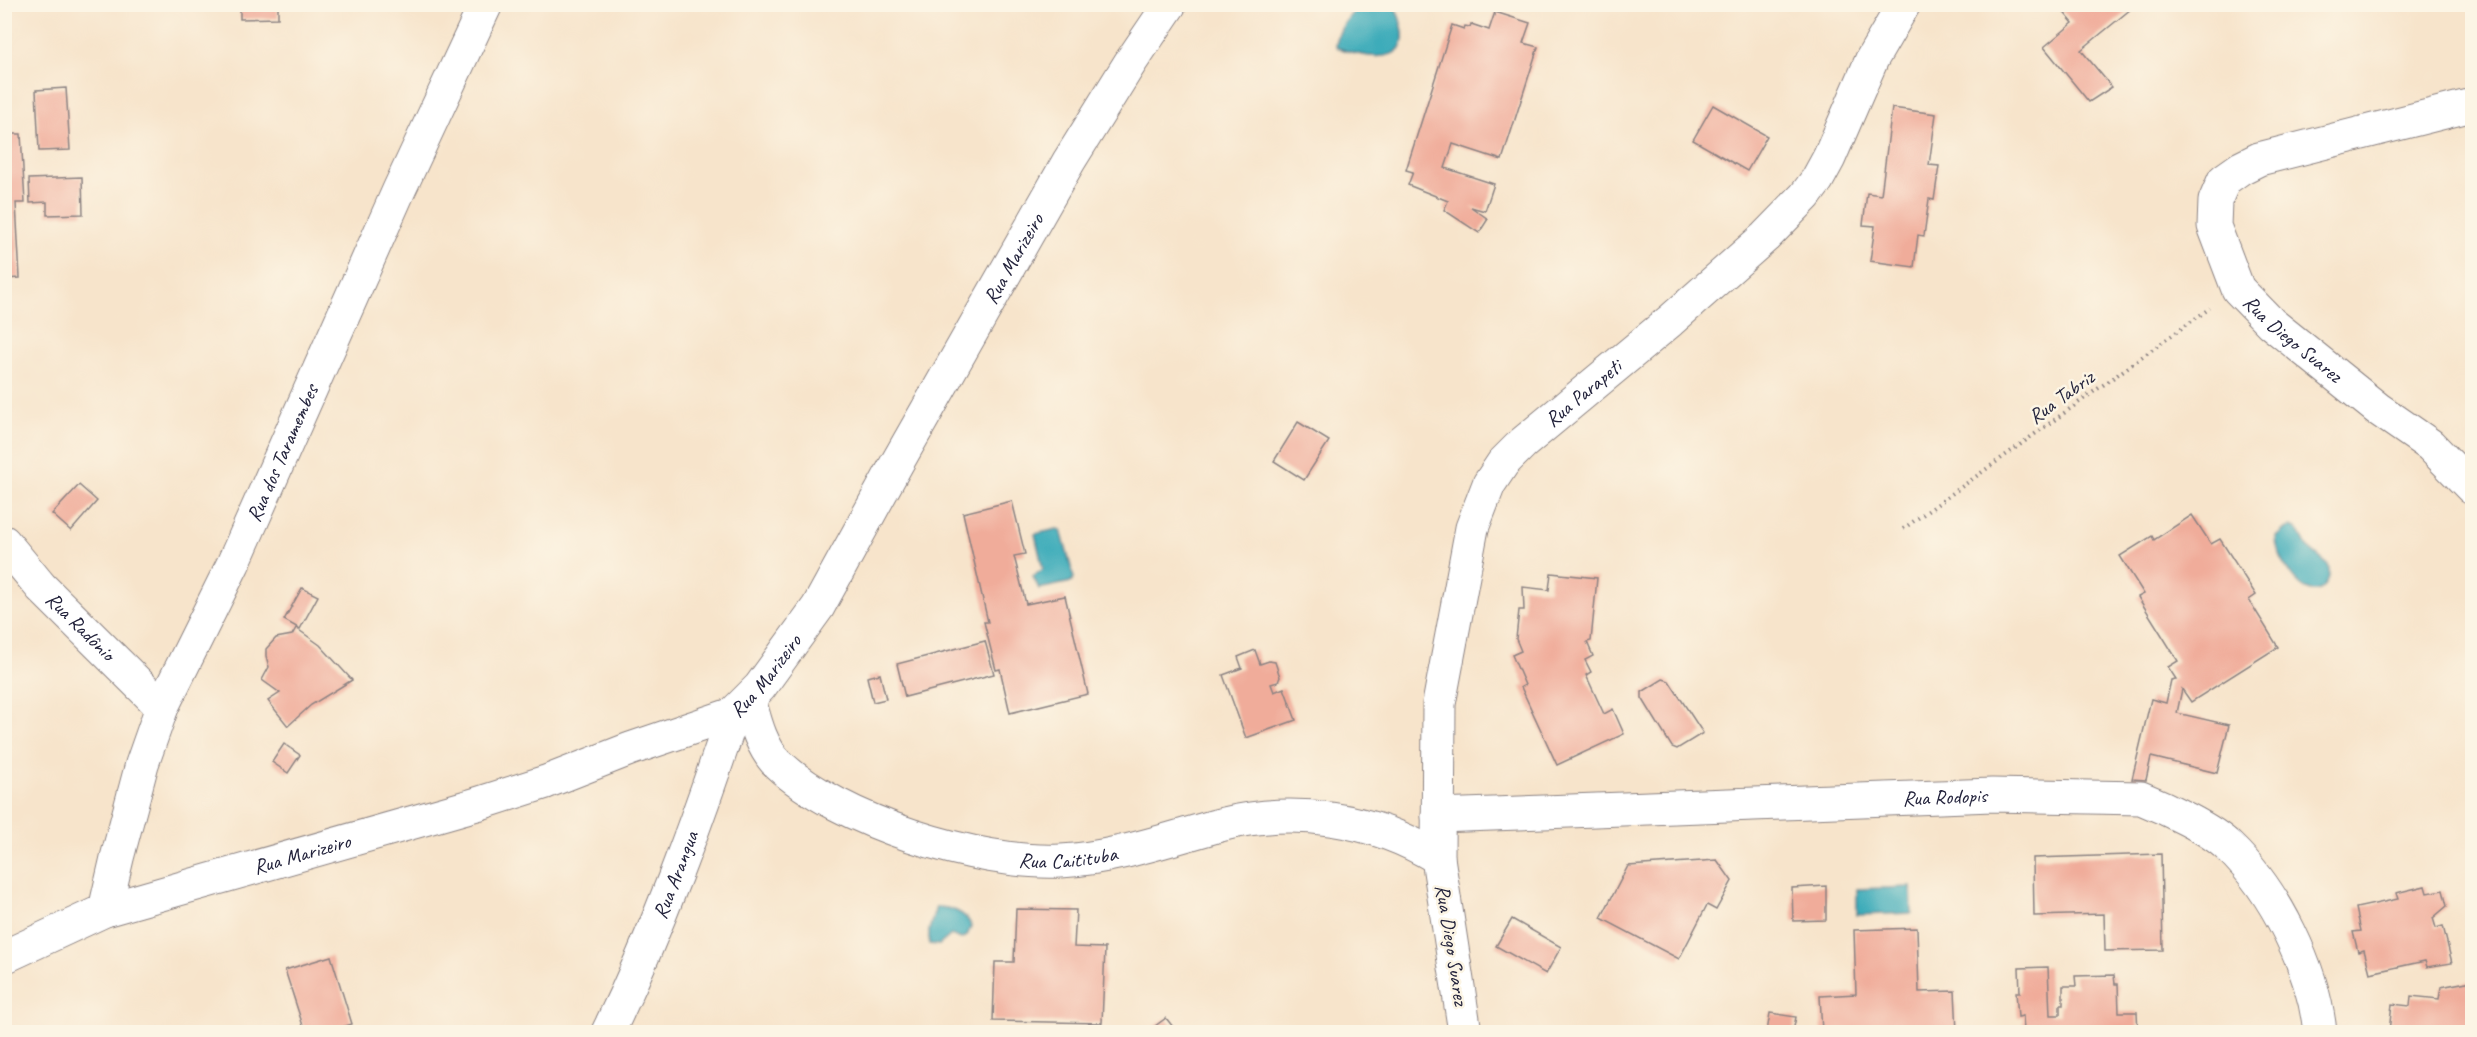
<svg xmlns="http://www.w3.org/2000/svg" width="2477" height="1037" viewBox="0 0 2477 1037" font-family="Caveat,sans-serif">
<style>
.water{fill:#3dacba;stroke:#30677a;stroke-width:1.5}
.building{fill:#f0ac9a}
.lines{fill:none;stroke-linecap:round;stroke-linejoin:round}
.minor-casing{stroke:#8c8383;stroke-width:35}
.path{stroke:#8c8383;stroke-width:4;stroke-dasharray:1.5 4.5;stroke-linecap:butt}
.minor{stroke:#fff;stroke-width:33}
.labels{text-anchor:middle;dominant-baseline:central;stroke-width:5;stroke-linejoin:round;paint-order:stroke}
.street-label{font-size:21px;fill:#22223b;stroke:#fcf5e5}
</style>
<rect width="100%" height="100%" fill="#fcf5e5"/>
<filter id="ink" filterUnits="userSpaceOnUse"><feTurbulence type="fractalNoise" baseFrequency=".0167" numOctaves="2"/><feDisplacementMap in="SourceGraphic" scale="12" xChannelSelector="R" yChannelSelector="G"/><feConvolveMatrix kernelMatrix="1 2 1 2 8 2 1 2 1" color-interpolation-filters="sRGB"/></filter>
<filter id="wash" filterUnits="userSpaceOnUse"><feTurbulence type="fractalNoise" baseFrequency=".008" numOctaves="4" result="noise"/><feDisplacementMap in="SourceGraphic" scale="24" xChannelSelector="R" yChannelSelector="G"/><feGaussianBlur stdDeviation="1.35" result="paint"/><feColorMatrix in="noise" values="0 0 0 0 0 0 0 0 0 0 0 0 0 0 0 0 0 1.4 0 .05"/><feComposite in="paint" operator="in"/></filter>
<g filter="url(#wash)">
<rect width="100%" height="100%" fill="#f7e4cb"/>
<g class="water">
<path d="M1363,4L1394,5C1423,64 1378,63 1336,47C1337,30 1349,14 1363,4Z"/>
<path d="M2291,527L2298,530L2307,547L2328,565C2332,580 2323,597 2306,589C2291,581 2276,553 2276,537L2285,529Z"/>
<path d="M1057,529L1061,530L1074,578L1071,582L1039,589L1033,576L1043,569L1035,534Z"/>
<path d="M1911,887L1912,913L1857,915V889Z"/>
<path d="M936,907C949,907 967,912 971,926L967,936L961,939L951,935L939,945L929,944V930Z"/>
</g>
<g id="blocks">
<g class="building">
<path d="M240,4H278V18L240,19Z"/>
<path d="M2067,4H2137L2081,50L2112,87L2089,102L2044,47L2073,23L2061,9Z"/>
<path d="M1495,12L1530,23L1523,43L1538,47L1502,160L1453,144L1445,168L1494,184L1485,211L1471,207L1488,219L1479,233L1444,210L1448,201L1408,185L1413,172L1406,170L1452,25L1464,29L1465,26L1470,27L1471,24L1489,30Z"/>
<path d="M66,88L70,150L39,151L36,90Z"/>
<path d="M4,105H8L10,134H21L25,203H16L20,278L4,279Z"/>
<path d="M1713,105L1767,136L1747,171L1693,140Z"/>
<path d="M1892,108L1936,114L1929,165L1939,166L1934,200L1929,199L1924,236L1918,235L1914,267L1870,261L1875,226L1863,225L1867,193L1881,195Z"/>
<path d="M82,177L83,214L47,215V202L30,203L29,179Z"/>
<path d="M1298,422L1329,441L1304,480L1274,461Z"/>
<path d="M79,485L97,501L71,531L52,514Z"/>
<path d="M1012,501L1025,554L1014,556L1026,604L1065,596L1088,694L1010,713L1000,669L996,670L984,622H988L963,513Z"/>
<path d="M2192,515L2211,544L2220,539L2256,595L2249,600L2278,647L2191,702L2182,689L2177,713L2229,725L2217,773L2151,757L2146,780L2132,779L2151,699L2166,703L2171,680L2176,679L2168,667L2178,661L2138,597L2144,594L2120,556L2152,536L2154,540Z"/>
<path d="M1551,573L1597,578L1591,641L1587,642L1593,656L1585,660L1591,672L1586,675L1604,714L1613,709L1624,734L1557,765L1521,687L1525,685L1512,655L1521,651L1516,639L1519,610H1524L1523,587L1549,590Z"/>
<path d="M302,588L318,596L300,629L284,620Z"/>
<path d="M296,628L320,645L352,680L311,705L288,726L268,701L280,693L262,680L269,667L266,656V649L276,638L292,635Z"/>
<path d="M985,641L994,674L905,697L897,664Z"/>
<path d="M1255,650L1260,664L1269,661L1275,662L1280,677L1278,682L1271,684L1274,692L1284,688L1296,720L1246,738L1223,675L1242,668L1238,657Z"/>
<path d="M880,674L886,699L873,702L867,677Z"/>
<path d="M1663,679L1669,681L1703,733L1677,749L1672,747L1642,698V692Z"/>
<path d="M284,744L300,755L288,773L272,762Z"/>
<path d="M2161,854L2163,950L2105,951L2104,914L2034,916L2033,858Z"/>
<path d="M1717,860L1732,881L1716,910L1707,905L1679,959L1601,918L1628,866Z"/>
<path d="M1826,886V920L1793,921L1792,888Z"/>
<path d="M2425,886L2427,893L2443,890L2447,906L2433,918L2436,928L2443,926L2452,963L2427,967L2425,961L2370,973L2364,950L2358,952L2353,932L2361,931L2356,908L2398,899L2396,893Z"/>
<path d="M1016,909L1076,910L1074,947L1105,948L1102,1023L993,1021L995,962H1014Z"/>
<path d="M1512,919L1561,947L1546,974L1496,946Z"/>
<path d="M1917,928L1919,992L1955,991L1957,1032H1822L1820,996L1856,994L1854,930Z"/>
<path d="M331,956L352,1024L327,1032H305L285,970Z"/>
<path d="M2048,967L2050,1015H2060V1005H2063V986H2076L2075,976L2114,975L2115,984H2118L2119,1012H2137L2138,1032H2024L2023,1016L2018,1017L2016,992H2020L2019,968Z"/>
<path d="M2472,981L2471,1032H2389L2392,1004L2410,1006L2411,996L2439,999L2441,987Z"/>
<path d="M1770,1013L1796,1017L1793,1032H1767Z"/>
<path d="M1166,1018L1177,1032H1147Z"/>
</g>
</g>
</g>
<g filter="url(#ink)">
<use href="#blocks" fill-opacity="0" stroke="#8c8383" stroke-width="1.5"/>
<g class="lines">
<defs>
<g id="minor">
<path id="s1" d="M2472,105L2259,159L2241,168L2224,180L2215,201L2214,226L2238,289L2271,323L2378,409L2430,445L2472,488"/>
<path id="s2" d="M4,542L41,587L162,707"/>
<path id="s3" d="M749,699C755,721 761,747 778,764C838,821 979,865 1061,861C1116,858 1168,839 1220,825C1294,806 1374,818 1438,858"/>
<path id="s4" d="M1438,816L1992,795L2141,798C2166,808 2211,829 2229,847C2276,892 2313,968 2320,1032"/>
<path id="s5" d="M105,910L117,858L142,764L162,707L233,564L399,190L486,4"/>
<path id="s6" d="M4,957L105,910L477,804L546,782L630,749L733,714L760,687L818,607L897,463L1069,161L1130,63L1170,4"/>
<path id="s7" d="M608,1032C658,929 697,822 733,714"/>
<path id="s8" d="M1465,1032L1438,858L1439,704L1472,528L1489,484L1503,463L1523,443L1670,321L1765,237L1805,196L1817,180L1829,158L1872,59L1904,4"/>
</g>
</defs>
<use href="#minor" class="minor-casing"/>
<path class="path" d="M1903,529L2210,308"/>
<use href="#minor" class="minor"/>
</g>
</g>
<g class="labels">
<g class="street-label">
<text stroke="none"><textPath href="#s6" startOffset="1306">Rua Marizeiro</textPath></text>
<text stroke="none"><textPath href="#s1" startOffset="450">Rua Diego Suarez</textPath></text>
<text stroke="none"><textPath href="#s8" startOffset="688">Rua Parapeti</textPath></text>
<text transform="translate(2061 397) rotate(-36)">Rua Tabriz</text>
<text stroke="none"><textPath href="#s5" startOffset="492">Rua dos Taramembes</textPath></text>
<text stroke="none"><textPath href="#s2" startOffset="114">Rua Radônio</textPath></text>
<text stroke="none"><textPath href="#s6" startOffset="820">Rua Marizeiro</textPath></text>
<text stroke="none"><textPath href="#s4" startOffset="507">Rua Rodopis</textPath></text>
<text stroke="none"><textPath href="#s6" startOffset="316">Rua Marizeiro</textPath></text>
<text stroke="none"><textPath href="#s3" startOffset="384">Rua Caitituba</textPath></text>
<text stroke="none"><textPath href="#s7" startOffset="171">Rua Arangua</textPath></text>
<text transform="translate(1452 945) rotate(81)">Rua Diego Suarez</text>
</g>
</g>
<rect width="2477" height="1037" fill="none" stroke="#fcf5e5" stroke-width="24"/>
</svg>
